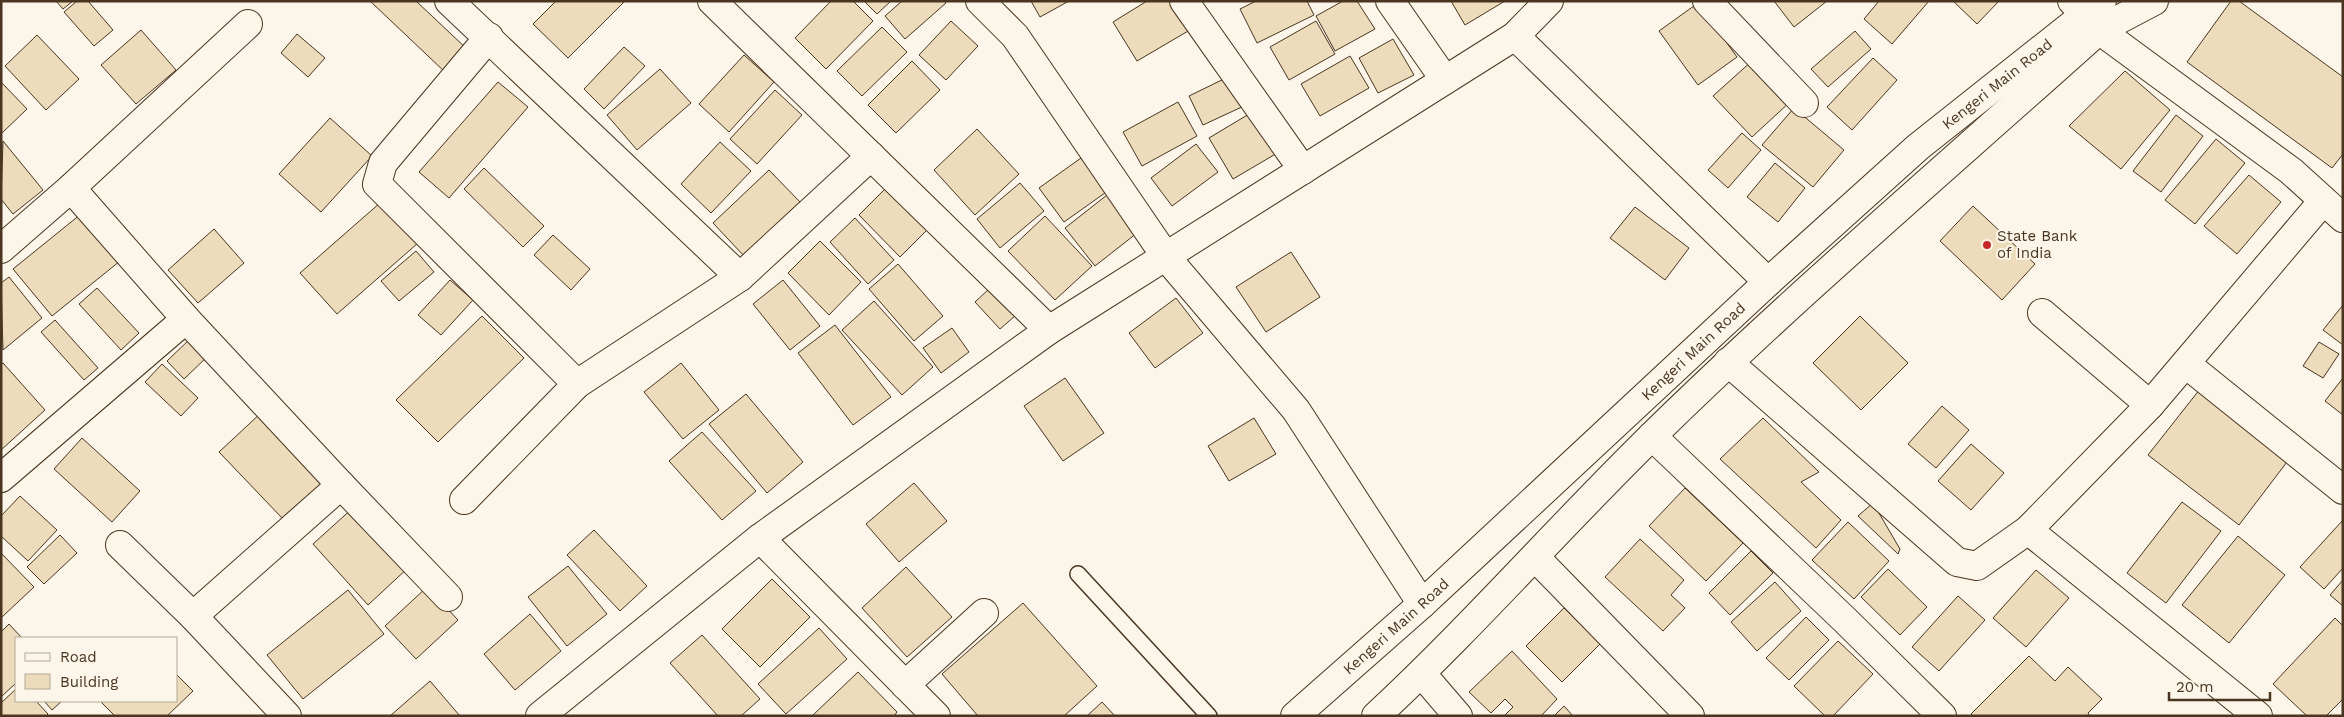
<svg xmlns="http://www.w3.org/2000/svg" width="2344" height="717" viewBox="0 0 2344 717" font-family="'Work Sans',sans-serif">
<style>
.building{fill:#ecdcbc;stroke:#4a3520}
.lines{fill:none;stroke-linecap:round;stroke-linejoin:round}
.service-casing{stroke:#4a3520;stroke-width:18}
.minor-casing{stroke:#4a3520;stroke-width:30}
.primary-casing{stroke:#4a3520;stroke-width:30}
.service{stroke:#fbf6e9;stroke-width:15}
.minor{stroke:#fbf6e9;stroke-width:28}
.primary{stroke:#fbf6e9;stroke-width:28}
.poi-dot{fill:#c62828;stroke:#fbf6e9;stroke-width:2}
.labels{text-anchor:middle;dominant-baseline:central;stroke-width:4;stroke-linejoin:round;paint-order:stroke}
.street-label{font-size:15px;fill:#4a3520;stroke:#fbf6e9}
.poi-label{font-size:15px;fill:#4a3520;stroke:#fbf6e9;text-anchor:start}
</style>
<rect width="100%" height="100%" fill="#fbf6e9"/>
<g class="building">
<path d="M56,1H73L63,9Z"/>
<path d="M77,1H88L113,30L94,46L64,12Z"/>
<path d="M370,1H416L468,50L446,73Z"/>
<path d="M556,1H625L568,58L533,24Z"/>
<path d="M831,1H853L873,21L826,69L795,38Z"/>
<path d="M864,1H891L877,14Z"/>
<path d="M902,1H944L946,3L905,39L885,16Z"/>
<path d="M1031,1H1069L1040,17Z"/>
<path d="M1147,1H1179L1195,27L1137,61L1113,22Z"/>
<path d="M1256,1H1307L1314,15L1257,43L1240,9Z"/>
<path d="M1343,1H1357L1375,29L1335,51L1316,16Z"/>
<path d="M1451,1H1505L1465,25Z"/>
<path d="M1774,1H1827L1794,27Z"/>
<path d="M1879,1H1929L1892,44L1864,19Z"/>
<path d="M1953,1H1999L1977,24Z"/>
<path d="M2231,1H2239L2343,77V154L2332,168L2187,62Z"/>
<path d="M1698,3L1737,57L1698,85L1659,31Z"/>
<path d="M951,21L978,46L946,80L919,55Z"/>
<path d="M1316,21L1335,54L1289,80L1270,47Z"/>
<path d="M882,27L907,52L862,96L837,71Z"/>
<path d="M141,30L176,70L136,104L101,65Z"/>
<path d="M1855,31L1871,49L1828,87L1811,69Z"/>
<path d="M297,34L325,58L308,77L281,53Z"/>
<path d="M37,35L79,79L46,110L5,66Z"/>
<path d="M1393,39L1414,75L1378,93L1359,58Z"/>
<path d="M624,47L645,66L604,109L584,89Z"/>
<path d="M744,55L774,82L729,132L699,104Z"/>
<path d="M1350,56L1369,88L1320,116L1301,84Z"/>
<path d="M1873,58L1897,80L1852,130L1827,107Z"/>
<path d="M1753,60L1791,101L1752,137L1713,96Z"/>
<path d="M912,61L940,90L896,133L868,105Z"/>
<path d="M660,69L691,103L637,150L607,115Z"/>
<path d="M2125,71L2170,110L2121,169L2069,126Z"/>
<path d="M1232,75L1246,105L1203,125L1189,96Z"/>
<path d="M1,82L27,109L1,134Z"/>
<path d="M498,82L528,107L449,198L419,172Z"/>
<path d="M775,90L802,115L757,164L730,139Z"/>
<path d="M1178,102L1197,136L1142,166L1123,132Z"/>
<path d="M1794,108L1844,150L1813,187L1762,145Z"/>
<path d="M1254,111L1279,152L1233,179L1209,138Z"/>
<path d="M2176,115L2203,136L2161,192L2133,171Z"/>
<path d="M330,118L372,156L321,212L279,174Z"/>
<path d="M977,129L1019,174L975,215L934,170Z"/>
<path d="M1742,133L1761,150L1728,188L1708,170Z"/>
<path d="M2216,139L2245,163L2195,224L2165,200Z"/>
<path d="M3,141L43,190L13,214L1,199Z"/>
<path d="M720,142L751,171L711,213L681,184Z"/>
<path d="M1196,144L1218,172L1172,206L1151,178Z"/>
<path d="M1088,153L1112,188L1064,222L1039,188Z"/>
<path d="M1775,163L1805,188L1778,222L1747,197Z"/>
<path d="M484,168L544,226L523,247L464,189Z"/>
<path d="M769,170L800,202L744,256L713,223Z"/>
<path d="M2249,175L2281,202L2237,254L2204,226Z"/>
<path d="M1020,183L1044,211L1000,248L977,219Z"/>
<path d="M886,188L928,229L900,257L859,215Z"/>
<path d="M1107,195L1137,233L1095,266L1065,228Z"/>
<path d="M381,202L418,243L337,314L300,273Z"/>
<path d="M1973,206L2035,264L2002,300L1940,241Z"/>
<path d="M1635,207L1689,248L1665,280L1610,238Z"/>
<path d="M81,214L120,261L52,316L13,269Z"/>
<path d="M1045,216L1092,266L1055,300L1008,251Z"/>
<path d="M855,218L894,260L868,284L830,242Z"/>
<path d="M214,229L244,263L198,303L168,270Z"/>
<path d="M553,235L590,269L571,290L534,255Z"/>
<path d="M820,241L861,282L829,315L788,273Z"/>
<path d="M416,251L434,272L399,301L381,281Z"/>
<path d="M1291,252L1320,297L1266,332L1236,287Z"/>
<path d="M898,264L943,316L914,341L869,289Z"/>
<path d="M9,277L42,318L3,350L1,283Z"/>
<path d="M450,280L473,300L441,335L418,315Z"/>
<path d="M783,280L820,326L790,350L753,304Z"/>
<path d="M97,288L139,333L121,350L79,304Z"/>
<path d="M990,288L1016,315L1000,329L975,302Z"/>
<path d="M1176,298L1203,333L1155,368L1129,333Z"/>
<path d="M874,301L933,367L902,395L842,330Z"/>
<path d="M2343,305V345L2323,330Z"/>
<path d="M482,316L524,358L438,442L396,400Z"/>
<path d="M1860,316L1908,363L1861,410L1813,363Z"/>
<path d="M55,320L98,368L84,380L41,332Z"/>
<path d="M835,325L891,397L853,425L798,353Z"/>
<path d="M952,328L969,352L941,373L923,348Z"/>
<path d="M192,337L209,355L184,379L167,361Z"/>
<path d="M2319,342L2339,354L2323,378L2303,366Z"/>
<path d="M3,363L45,410L1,450V365Z"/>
<path d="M681,363L719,410L683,439L644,392Z"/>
<path d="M162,364L198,398L181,416L145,382Z"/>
<path d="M1065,378L1104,433L1063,461L1024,406Z"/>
<path d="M2343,378V415L2325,401Z"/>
<path d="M2200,389L2290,458L2239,525L2148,455Z"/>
<path d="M746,394L803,462L767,493L709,424Z"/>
<path d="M1942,406L1969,430L1936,468L1908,444Z"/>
<path d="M262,412L325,480L283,519L219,452Z"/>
<path d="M1254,418L1276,454L1229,481L1208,446Z"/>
<path d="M1763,418L1819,472L1801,482L1841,520L1816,548L1720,459Z"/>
<path d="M702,432L756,491L722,520L669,461Z"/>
<path d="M82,438L140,491L112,522L54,469Z"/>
<path d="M1971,444L2004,473L1971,510L1938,481Z"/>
<path d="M914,483L947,521L899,562L866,524Z"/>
<path d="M1685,488L1743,543L1706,581L1649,526Z"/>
<path d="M20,496L57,530L28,561L1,536V516Z"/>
<path d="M2182,502L2221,531L2166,603L2127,573Z"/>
<path d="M1873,503L1900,549L1898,554L1858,516Z"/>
<path d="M355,506L410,566L368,605L313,544Z"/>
<path d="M2343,520V568L2324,589L2300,567Z"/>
<path d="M1848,522L1889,561L1854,599L1812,560Z"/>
<path d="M594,530L647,586L620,611L567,555Z"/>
<path d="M60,535L77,553L44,584L27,567Z"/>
<path d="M2238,536L2285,575L2229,643L2182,605Z"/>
<path d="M1640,539L1684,580L1671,595L1685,608L1663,631L1605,577Z"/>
<path d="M1751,551L1773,573L1730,615L1709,593Z"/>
<path d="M1,553L34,587L2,617H1Z"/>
<path d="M568,566L607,614L567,646L528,597Z"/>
<path d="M906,567L952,617L907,657L862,608Z"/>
<path d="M1888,569L1927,607L1900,635L1861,597Z"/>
<path d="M2036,570L2069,598L2026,647L1993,618Z"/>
<path d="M772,579L810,617L760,667L722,629Z"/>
<path d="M2343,580V606L2330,595Z"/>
<path d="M1775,582L1801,611L1757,651L1731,622Z"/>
<path d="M427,587L458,620L416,659L385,626Z"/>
<path d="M348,590L384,634L303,699L267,655Z"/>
<path d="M1958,596L1985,620L1939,671L1912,647Z"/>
<path d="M1023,603L1097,686L1064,716H978L942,674Z"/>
<path d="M1564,608L1600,644L1562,682L1526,646Z"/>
<path d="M530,614L561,651L515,690L484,654Z"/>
<path d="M1806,617L1829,640L1789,680L1766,658Z"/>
<path d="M2335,618L2343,626V699L2326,716H2307L2273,684Z"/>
<path d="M9,624L22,638H16V683L1,697V632Z"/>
<path d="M819,628L847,659L786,714L758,684Z"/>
<path d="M702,635L760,699L741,716H718L670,663Z"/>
<path d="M1838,641L1873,674L1833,716H1825L1794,686Z"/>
<path d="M1512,651L1557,699L1541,716H1504L1513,707L1505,699L1491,713L1469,692Z"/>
<path d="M2029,656L2055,681L2068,667L2102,699L2088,713L2090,716H1973L1971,714Z"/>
<path d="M858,672L897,712L894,716H812Z"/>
<path d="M176,674L193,691L167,716H115L100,701H176Z"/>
<path d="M430,681L460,716H390Z"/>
<path d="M16,689V701H36L48,714L46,716H1V703Z"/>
<path d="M44,701H62L52,710Z"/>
<path d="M1102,702L1115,716H1087Z"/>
<path d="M1564,706L1573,716H1554Z"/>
</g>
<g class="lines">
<defs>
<path id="service" d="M1078,574L1209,716"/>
<g id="minor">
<path d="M449,1L740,277"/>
<path d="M712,1L1049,330"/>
<path d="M980,1L1015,36L1166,257L1296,410L1422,604"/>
<path d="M1184,1L1303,170"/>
<path d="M1390,1L1445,80"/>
<path d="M1707,1L1804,103"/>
<path d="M2072,1L2085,13"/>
<path d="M2099,30L2291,171L2343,218"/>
<path d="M1515,36L1768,282"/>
<path d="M1,249L71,188L248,24"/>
<path d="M2042,313L2150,405"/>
<path d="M186,319L341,485L448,597"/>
<path d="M1728,362L1957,562L1977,566L2028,530L2150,405L2323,201"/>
<path d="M2186,364L2343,490"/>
<path d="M577,384L740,277L871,156"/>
<path d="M1652,436L1845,620L1942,716"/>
<path d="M1,478L186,319L71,188"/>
<path d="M464,500L577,384L377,184L383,163L489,37"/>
<path d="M2028,530L2258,716"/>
<path d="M760,538L936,716"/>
<path d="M120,545L193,616L287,716"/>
<path d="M1535,557L1690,716"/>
<path d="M193,616L341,485"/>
<path d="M1422,674L1458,716"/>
<path d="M905,685L984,613"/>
<path d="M540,716L760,538L1049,330L1515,36L1549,1"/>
</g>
<g id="primary">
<path id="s1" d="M1295,716L1422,604L1768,282L1918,147L2102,1"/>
<path d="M1376,716C1473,626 1560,526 1654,434C1797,294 1950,164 2099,30L2154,1"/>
</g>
</defs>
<use href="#service" class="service-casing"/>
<use href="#minor" class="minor-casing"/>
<use href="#primary" class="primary-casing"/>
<use href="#service" class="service"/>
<use href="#minor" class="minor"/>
<use href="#primary" class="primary"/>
</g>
<circle class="poi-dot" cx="1987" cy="245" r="5"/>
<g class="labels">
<g class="street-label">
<text stroke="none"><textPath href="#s1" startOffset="945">Kengeri Main Road</textPath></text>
<text stroke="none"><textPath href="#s1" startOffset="540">Kengeri Main Road</textPath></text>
<text stroke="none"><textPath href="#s1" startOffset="135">Kengeri Main Road</textPath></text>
</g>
<g class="poi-label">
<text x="1997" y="236">State Bank<tspan x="1997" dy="17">of India</tspan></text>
</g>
</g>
<rect width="2344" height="717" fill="none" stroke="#4a3520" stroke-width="5"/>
<rect x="15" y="637" width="162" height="65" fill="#fbf6e9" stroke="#b4a999"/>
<rect x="25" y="653" width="25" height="8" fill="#fbf6e9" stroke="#b4a999"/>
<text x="60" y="662" font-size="15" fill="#4a3520">Road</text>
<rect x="25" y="674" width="25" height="15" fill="#ecdcbc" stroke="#b4a999"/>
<text x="60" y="687" font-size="15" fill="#4a3520">Building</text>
<path d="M2169 692v8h101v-8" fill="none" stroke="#4a3520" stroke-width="2.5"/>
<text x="2176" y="692" font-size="15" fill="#4a3520" stroke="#fbf6e9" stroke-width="4" paint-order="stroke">20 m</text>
</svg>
